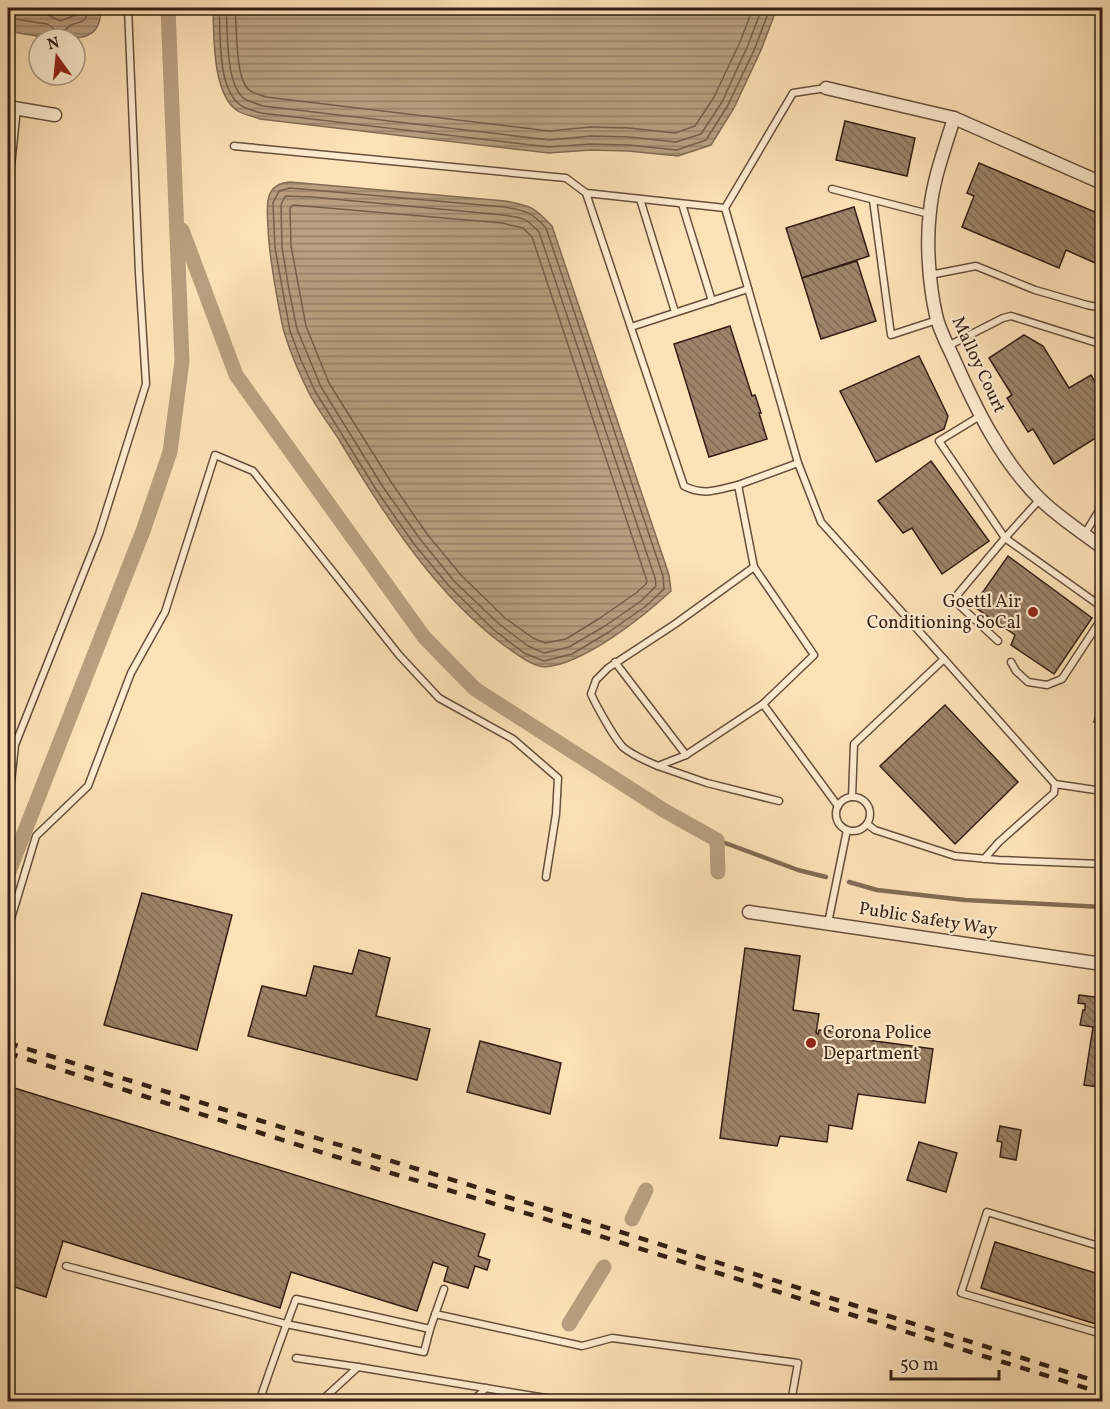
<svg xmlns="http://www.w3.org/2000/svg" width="1110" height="1409" viewBox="0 0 1110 1409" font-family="Vollkorn,serif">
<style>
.water{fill:url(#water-rules);stroke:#846b54;stroke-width:1.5}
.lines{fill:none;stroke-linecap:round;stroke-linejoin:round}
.shore{stroke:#765e49;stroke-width:1.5}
.stream{stroke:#846b54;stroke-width:4.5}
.canal{stroke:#b99f7f;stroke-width:15}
.building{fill:url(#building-back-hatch);stroke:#341e13;stroke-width:1.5}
.service-casing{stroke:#664f3c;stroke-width:9}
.minor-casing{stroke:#664f3c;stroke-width:15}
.service{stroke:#feecd0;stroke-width:6}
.minor{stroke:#feecd0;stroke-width:12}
.rail{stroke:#341e13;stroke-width:4.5;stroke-dasharray:10 10;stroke-linecap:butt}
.poi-dot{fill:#8f2418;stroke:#feecd0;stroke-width:2}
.labels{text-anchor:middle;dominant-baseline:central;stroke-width:4.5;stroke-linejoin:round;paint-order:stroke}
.street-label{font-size:18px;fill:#341e13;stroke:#feecd0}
.poi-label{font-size:18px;fill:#341e13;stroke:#feecd0;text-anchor:end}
</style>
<defs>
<pattern id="water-rules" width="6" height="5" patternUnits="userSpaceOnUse" patternTransform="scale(1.5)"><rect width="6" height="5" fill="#b99f7f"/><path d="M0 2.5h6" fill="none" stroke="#978167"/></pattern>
<pattern id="building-back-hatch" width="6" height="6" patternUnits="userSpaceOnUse" patternTransform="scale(1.5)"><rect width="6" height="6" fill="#9d8368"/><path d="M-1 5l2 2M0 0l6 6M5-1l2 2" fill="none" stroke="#816b54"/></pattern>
</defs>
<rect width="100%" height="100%" fill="#fde1b7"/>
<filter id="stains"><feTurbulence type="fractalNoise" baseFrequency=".00333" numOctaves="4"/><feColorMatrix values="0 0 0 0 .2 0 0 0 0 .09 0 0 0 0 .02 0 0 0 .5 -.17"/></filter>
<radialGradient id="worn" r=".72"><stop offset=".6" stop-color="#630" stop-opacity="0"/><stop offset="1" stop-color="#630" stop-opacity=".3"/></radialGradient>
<g class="water">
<path d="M8,8H101C101,15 100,24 95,30C81,47 28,34 8,31Z"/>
<path d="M213,8H777L761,50L734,108L711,145L678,156L628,151L590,150L549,153L260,119C253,116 244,115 238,111C212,95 214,35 213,8Z"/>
<path d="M290,182L505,201C531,206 533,206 552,226L669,575L671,591C643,617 584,664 545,667C533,667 515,653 505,646C436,595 385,516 341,443C331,426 318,411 309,393C300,375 291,354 285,335C282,326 281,317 279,308C274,281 269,255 268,227C267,207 263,184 290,182Z"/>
</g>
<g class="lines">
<g class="shore">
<path d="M219,8C221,34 217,86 239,104C245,109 255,111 261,113L549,147L590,144L628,145L677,150L706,140L728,105L755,48L770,8"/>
<path d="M226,8C228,30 225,86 245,99C250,102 258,104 263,106L549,140L591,136L629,137L676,142L701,134L722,102L748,45L762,8"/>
<path d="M235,8C237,26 235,76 248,89C252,93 260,95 266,97L549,131L591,127L629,128L675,133L695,126L714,97L740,42L753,8"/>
<path d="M8,9L46,14L60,21L76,15L79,8"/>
<path d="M8,18L47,24L53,28L57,36L60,37C63,33 66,28 71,25C83,21 86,23 88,8"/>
<path d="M290,188L504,207C527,211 530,211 546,228L663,576L664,589L646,606L609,632L572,654L544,661L524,653L494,630L449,586L414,544L377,491L315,391L301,360L290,331L275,248L273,203L279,191Z"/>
<path d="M286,196L312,197L503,215C523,218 525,217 539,232L655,578L656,586L641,601L605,626L569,647L544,653L528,646L499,624L454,581L420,539L383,487L321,387L297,329L289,290L282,247L281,205L284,198Z"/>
<path d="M293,205L502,223L523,228L532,237L647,581L646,584L636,593L600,618L566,639L545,643L533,638L505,618L461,575L427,534L391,482L329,383L306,326L291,246L290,208Z"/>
</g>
<g class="stream">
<path d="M717,840L798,870L826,877"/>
<path d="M849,882L877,890L965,900L1102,907"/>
</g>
<g class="canal">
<path d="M182,230L236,375L424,637L475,689L665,811L717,840L718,872"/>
<path d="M8,874L143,531L170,452L182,361L168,8"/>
<path d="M632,1219L646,1190"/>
<path d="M569,1324L604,1267"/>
</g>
</g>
<g class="building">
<path d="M845,121L915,138L907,176L836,160Z"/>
<path d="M979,163L1102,215V266L1066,250L1059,268L962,227L974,196L967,193Z"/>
<path d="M854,207L869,256L802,278L786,228Z"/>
<path d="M857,261L876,321L821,339L802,278Z"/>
<path d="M730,326L752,396L755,395L761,413H759L767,439L709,457L674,344Z"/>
<path d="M1024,335L1043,346L1069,388L1091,375L1102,394V434L1054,464L1033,429L1028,432L1007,398L1012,395L989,358Z"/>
<path d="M919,356L948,416L944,429L876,462L840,391Z"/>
<path d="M931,461L989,541L942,574L912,528L903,533L878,501Z"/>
<path d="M1008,556L1092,618L1054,674L1011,645L1015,635L973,606Z"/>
<path d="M1102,692V724L1094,722Z"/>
<path d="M945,705L1018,782L955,844L880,766Z"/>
<path d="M142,893L232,915L197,1050L104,1025Z"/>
<path d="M745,948L800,956L793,1010L819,1014L816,1033L818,1034L819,1030L833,1031L846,1034V1037L933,1049L925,1103L858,1094L852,1129L829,1125L827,1142L780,1136L777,1146L720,1138Z"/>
<path d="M359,950L390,958L376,1016L430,1029L417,1080L248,1036L262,986L306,996L314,966L352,974Z"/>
<path d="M1079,995L1102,998V1099L1098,1098L1099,1087L1084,1085L1093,1027L1080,1025L1083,1010H1085V1004L1078,1003Z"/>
<path d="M480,1041L561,1063L550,1114L467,1092Z"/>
<path d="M8,1086L485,1234L478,1256L490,1260L487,1270L475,1266L468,1288L444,1281L448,1267L433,1262L417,1311L291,1272L280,1308L63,1241L46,1297L8,1285Z"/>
<path d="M1000,1126L1021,1130L1016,1160L1000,1157L1002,1142L997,1141Z"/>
<path d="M919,1142L957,1153L946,1192L907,1180Z"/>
<path d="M1102,1186V1235L1095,1234Z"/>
<path d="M995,1242L1102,1275V1326L981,1288Z"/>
</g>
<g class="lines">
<defs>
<g id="service">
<path d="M234,146L566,178L586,193"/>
<path d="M832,189L929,214"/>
<path d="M8,194L17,109"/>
<path d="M640,199L675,312"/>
<path d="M873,200L891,335L937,320"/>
<path d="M682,204L712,301"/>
<path d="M725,208L586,193L684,486C704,496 717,490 738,485"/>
<path d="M930,275L976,266L1035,290L1087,305L1102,308"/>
<path d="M631,327L748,289"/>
<path d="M948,346L1003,318L1011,316L1100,344L1102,347"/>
<path d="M980,416L939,441L1005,538L1102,607"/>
<path d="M798,463L725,208L793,93L826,88"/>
<path d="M1084,535L1100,509L1102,497"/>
<path d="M754,567L675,624L608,668L596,680L591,694C596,705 615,740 624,748C634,756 646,761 658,766L686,755L763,704"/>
<path d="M998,641L958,604V594L1005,538L1040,499"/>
<path d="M615,662L686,755"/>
<path d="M1011,662L1016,671L1028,682L1047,685L1062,679L1102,618"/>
<path d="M658,766L707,783L779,801"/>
<path d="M852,797L854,744L944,659L1055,784L1102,791"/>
<circle cx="853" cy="814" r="17"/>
<path d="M838,806L763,704L814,655L754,567L738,485L798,463L821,522L944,659"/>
<path d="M867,824L875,830L955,856L999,860L1102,864"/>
<path d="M8,844L10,838L9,801L15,745L99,534L146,384L139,273L128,8"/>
<path d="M984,859L999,842L1054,793L1055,784"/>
<path d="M828,923L847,830"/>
<path d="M8,936L10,922L36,836L88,786L131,673L165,612L215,455L253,471L399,655L439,698L513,739L558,778L556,814L546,877"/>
<path d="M1102,1247L987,1212L961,1293L1102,1334"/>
<path d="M66,1266L286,1324L424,1352L430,1329L296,1299C283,1333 271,1367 259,1402"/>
<path d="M435,1314L582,1346L612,1338L798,1363L791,1402"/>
<path d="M430,1329L444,1289"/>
<path d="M296,1358L358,1367"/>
<path d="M320,1402L358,1367L570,1402"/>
<path d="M472,1402L486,1388"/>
</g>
<g id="minor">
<path d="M826,88L954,118L1102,183"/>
<path d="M8,107L55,115"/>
<path d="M954,118C945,148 933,179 930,211C926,242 929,284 936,315C939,329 947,344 953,357C975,407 1001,461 1041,500C1060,518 1081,532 1102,547"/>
<path d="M749,912L1102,964"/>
</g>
</defs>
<use href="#service" class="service-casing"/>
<use href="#minor" class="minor-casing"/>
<use href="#service" class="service"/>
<use href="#minor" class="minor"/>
<g class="rail">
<path d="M8,1043L544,1208L1102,1383"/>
<path d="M8,1053L327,1154L542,1218L1102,1393"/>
</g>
</g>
<g class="poi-dot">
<circle cx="1033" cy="612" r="6"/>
<circle cx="811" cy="1043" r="6"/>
</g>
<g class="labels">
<g class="street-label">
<text transform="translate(978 365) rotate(65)">Malloy Court</text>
<text transform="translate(928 920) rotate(9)">Public Safety Way</text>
</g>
<g class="poi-label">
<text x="1021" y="602">Goettl Air<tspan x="1021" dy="21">Conditioning SoCal</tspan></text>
<text x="823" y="1033" text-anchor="start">Corona Police<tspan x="823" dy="21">Department</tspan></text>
</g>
</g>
<rect width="1110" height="1409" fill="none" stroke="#fde1b7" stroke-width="30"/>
<rect x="9" y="9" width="1092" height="1391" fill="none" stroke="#341e13" stroke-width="3"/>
<rect x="15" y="15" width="1080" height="1379" fill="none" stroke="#341e13" stroke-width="1.5"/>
<g transform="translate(57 57) rotate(345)"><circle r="28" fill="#feecd0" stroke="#ad9a84" stroke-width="1.5"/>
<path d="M0-4.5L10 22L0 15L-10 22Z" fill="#8f2418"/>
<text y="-9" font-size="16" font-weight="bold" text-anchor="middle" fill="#341e13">N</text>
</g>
<path d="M891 1370v9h108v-9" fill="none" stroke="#341e13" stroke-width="3"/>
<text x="900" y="1370" font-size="18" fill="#341e13" stroke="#feecd0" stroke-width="4.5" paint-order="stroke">50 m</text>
<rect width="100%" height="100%" filter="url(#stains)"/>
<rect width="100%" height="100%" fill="url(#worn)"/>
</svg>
